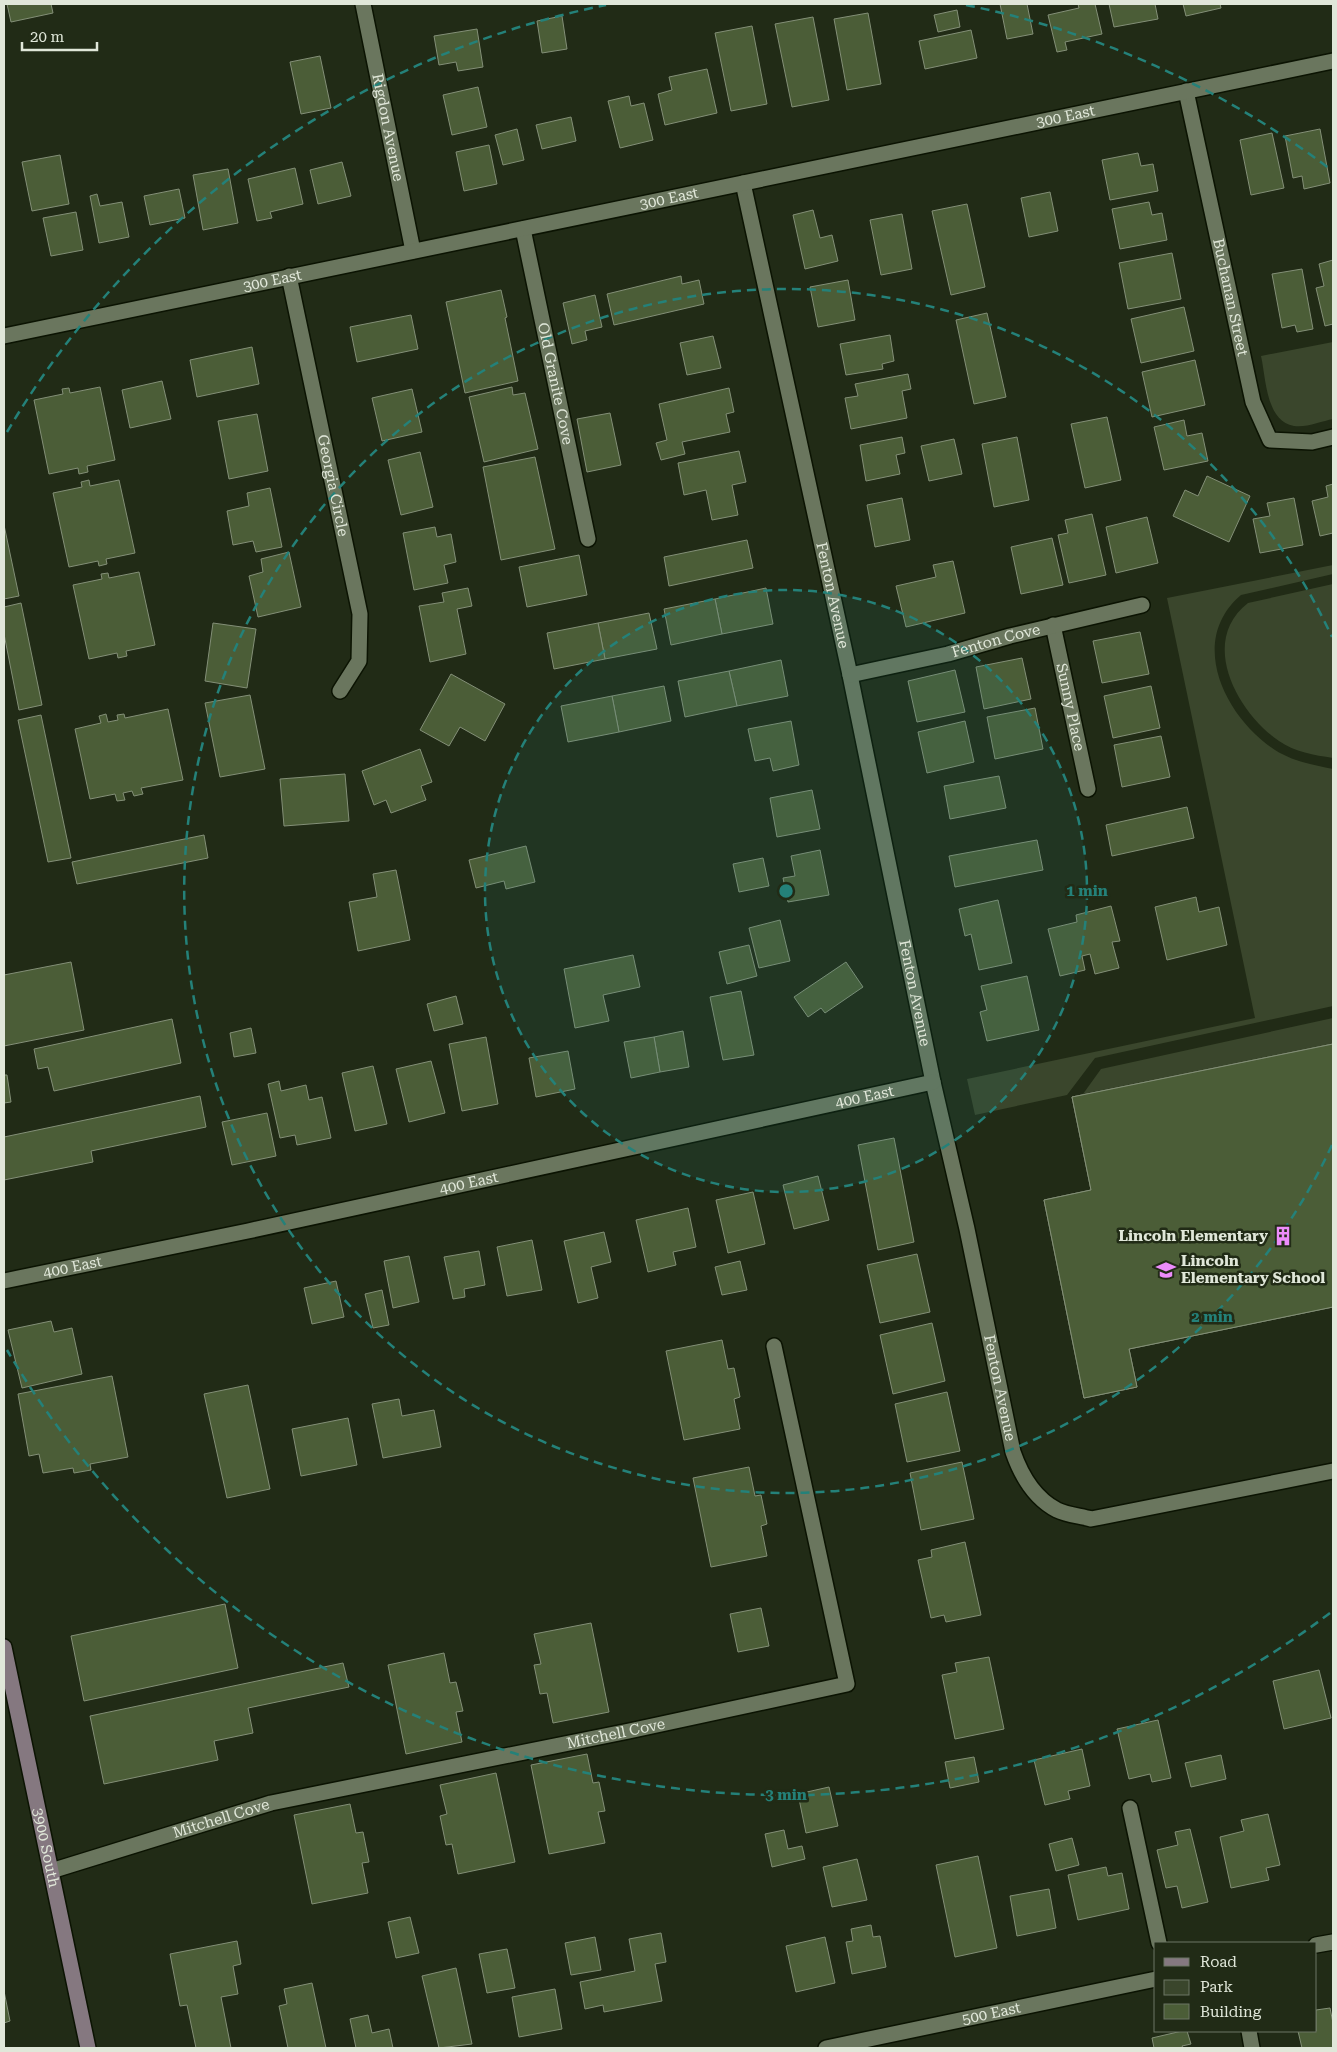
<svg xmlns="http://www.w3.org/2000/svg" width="1337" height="2052" viewBox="0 0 1337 2052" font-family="'Roboto Serif',serif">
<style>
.green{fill:#3a462c}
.building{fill:#4b5d37;stroke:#838f77}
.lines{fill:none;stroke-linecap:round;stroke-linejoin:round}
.minor-casing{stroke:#0b1302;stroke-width:18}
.tertiary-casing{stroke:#0b1302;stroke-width:18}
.secondary-casing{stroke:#0b1302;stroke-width:18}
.minor{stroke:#6a765e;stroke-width:15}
.tertiary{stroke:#6a765e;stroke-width:15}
.secondary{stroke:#857880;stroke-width:15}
.ring{fill:none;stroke:#248179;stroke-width:2.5;stroke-dasharray:9 6}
.labels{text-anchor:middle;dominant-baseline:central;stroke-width:5;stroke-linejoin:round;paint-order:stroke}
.street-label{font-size:15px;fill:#e0e7d9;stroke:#212b16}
.poi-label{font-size:15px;font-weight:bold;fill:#e0e7d9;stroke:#212b16;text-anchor:end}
.centre{fill:#248179;stroke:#212b16;stroke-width:2.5}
.ring-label{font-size:15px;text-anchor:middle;font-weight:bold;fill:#248179;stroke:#212b16;stroke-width:5;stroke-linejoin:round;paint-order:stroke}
</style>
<rect width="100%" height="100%" fill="#212b16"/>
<g class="green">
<path d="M1333,342V419C1322,421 1306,428 1294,426C1266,422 1266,378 1261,356Z"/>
<path d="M1333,565V574L1241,595C1187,641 1225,717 1275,750C1292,761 1313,765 1333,769V1006L1095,1058L1067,1095L975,1115L967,1079L1255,1018L1167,598Z"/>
<path d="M1333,584V758C1314,755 1295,752 1279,741C1238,713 1198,642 1248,603Z"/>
<path d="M1333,1018V1044L1083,1094L1101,1069Z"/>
</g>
<g class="building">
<path d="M7,4H51L53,13L11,22Z"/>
<path d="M1000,4H1027L1033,34L1007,39Z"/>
<path d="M1078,4H1095L1102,34L1065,42L1067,50L1057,52L1048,15L1079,8Z"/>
<path d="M1109,4H1155L1158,19L1114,27Z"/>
<path d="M1183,4H1220L1221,8L1186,16Z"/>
<path d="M957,10L960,27L938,32L934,15Z"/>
<path d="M868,13L881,84L847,90L834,19Z"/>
<path d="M562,16L567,49L542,53L537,21Z"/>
<path d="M813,17L829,100L792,107L775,24Z"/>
<path d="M752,26L767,104L731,111L715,33Z"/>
<path d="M477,29L483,67L458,71L456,62L439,65L434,36Z"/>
<path d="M971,30L977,58L925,69L919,41Z"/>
<path d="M320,56L331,108L301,114L290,62Z"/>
<path d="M707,69L717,113L665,125L658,94L672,90L669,77Z"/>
<path d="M478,87L487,127L452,135L443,95Z"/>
<path d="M629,96L631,106L644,103L653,140L620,148L608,101Z"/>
<path d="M571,117L576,141L542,149L536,125Z"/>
<path d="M517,129L524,160L503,165L495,135Z"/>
<path d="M1320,129L1330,183L1304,189L1302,176L1293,178L1285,136Z"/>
<path d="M1272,133L1284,188L1251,195L1240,140Z"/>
<path d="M489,145L497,184L464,191L456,152Z"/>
<path d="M1138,153L1141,166L1153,164L1158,191L1110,200L1102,160Z"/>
<path d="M60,155L69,204L32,211L22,162Z"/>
<path d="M342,162L351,196L318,204L310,170Z"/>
<path d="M295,168L303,204L270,212L272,218L257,221L248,179Z"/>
<path d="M228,169L238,223L203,230L193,175Z"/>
<path d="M179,189L185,218L150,225L144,196Z"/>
<path d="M1050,192L1058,231L1029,237L1021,198Z"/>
<path d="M97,194L100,206L122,202L129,237L99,243L90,196Z"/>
<path d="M1149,202L1152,215L1162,213L1167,240L1120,249L1112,209Z"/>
<path d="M967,204L985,287L951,295L932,211Z"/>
<path d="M813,210L820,238L832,235L838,261L805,269L793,215Z"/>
<path d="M76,212L83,250L51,256L43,218Z"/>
<path d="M902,214L912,269L881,275L870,220Z"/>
<path d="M1172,253L1181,299L1128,309L1119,263Z"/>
<path d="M1333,260V324L1325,326L1316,288L1324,286L1319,264Z"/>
<path d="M1302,269L1313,329L1297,332L1295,325L1282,328L1272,274Z"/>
<path d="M681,276L682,284L699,280L704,304L614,325L607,294Z"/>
<path d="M848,280L855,320L818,327L810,287Z"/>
<path d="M501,290L507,317L505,318L518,381L465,393L446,302Z"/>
<path d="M595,295L602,327L585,331L587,340L572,344L563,303Z"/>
<path d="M1184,307L1194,351L1141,363L1131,319Z"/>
<path d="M987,313L1006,397L974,404L956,320Z"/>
<path d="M411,315L418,349L357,362L350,327Z"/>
<path d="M890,335L894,361L882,364L883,369L846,375L840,344Z"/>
<path d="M713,336L721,368L687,375L680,343Z"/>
<path d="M252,347L259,384L197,397L190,360Z"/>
<path d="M1195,360L1205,405L1152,417L1142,372Z"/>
<path d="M908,374L911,389L902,391L907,418L851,429L845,398L858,396L855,384Z"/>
<path d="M162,381L171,419L130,428L122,390Z"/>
<path d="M100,387L115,460L87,466L88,472L79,474L78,468L49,474L34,400L63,394L62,389L69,388L70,393Z"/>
<path d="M512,387L513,395L525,393L538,449L484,462L469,397Z"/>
<path d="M729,388L734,412L726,414L730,432L682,442L685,454L661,460L656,443L667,440L659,404Z"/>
<path d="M412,389L422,432L382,441L372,398Z"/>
<path d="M610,413L621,465L587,472L577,419Z"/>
<path d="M257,414L268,471L229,479L218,421Z"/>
<path d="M1107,417L1121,480L1085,488L1071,424Z"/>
<path d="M1184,420L1187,436L1202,433L1208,461L1164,470L1154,427Z"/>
<path d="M902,437L905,453L896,455L900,474L866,481L860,445Z"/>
<path d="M1017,437L1029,500L994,507L982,444Z"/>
<path d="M954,439L962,474L929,481L921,446Z"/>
<path d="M739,451L746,482L732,485L738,515L712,520L706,490L684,495L678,463Z"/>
<path d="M420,452L433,507L401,515L388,460Z"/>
<path d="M535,457L555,549L501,560L483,467Z"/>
<path d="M1207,476L1250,496L1229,542L1173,516L1185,490L1198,496Z"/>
<path d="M89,480L90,486L119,480L135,553L106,559L107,564L99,566L98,561L69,567L53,493L82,487L81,482Z"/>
<path d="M1333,484V533L1320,536L1312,501L1328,497L1326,486Z"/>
<path d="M270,488L282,547L256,552L253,541L233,545L227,511L249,506L247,493Z"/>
<path d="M902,498L910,540L875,547L867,505Z"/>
<path d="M1294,498L1303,545L1260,553L1253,519L1270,516L1267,503Z"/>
<path d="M1092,514L1106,575L1069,583L1058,535L1068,533L1065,520Z"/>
<path d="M1147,517L1158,563L1116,573L1106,527Z"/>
<path d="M4,525L19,596L4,599Z"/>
<path d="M435,527L437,537L451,534L456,562L444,565L448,583L414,590L403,533Z"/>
<path d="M1052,538L1063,585L1021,594L1011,547Z"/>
<path d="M747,540L753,568L669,586L664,557Z"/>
<path d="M289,552L301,607L258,617L249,576L263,572L261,559Z"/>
<path d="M579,555L587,595L527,607L519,567Z"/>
<path d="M953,561L965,613L906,627L896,586L936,577L933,565Z"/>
<path d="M139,572L155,645L126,651L127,656L118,658L117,653L89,659L73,585L102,579L101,574L108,573L109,578Z"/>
<path d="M468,588L472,606L457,609L466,654L430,662L419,606L444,602L442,593Z"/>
<path d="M766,588L773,624L722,634L715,599Z"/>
<path d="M715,599L722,634L671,645L664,609Z"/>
<path d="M21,603L42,705L19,710L4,634V607Z"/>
<path d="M649,613L657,649L605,659L598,623Z"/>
<path d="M213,623L256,629L247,688L205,681Z"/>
<path d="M598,623L605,659L554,669L547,633Z"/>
<path d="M1140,632L1149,674L1102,683L1093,641Z"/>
<path d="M1022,658L1031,699L984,709L976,667Z"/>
<path d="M781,660L788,696L737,706L729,671Z"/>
<path d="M955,670L965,712L917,722L908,681Z"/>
<path d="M729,671L737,706L685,717L678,681Z"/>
<path d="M451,674L505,704L485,741L460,727L449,746L420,730Z"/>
<path d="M664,686L671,721L619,732L612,696Z"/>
<path d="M1151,686L1160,728L1113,738L1104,696Z"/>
<path d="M250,695L265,769L220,777L205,703Z"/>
<path d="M612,696L619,732L568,742L561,706Z"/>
<path d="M1035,708L1043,749L995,759L987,717Z"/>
<path d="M168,709L183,780L141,788L143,794L134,796L132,791L123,793L125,800L117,801L115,794L90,799L75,729L101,723L99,716L106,714L108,722L118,720L117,715L124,714L125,718Z"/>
<path d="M41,715L71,858L48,862L18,720Z"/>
<path d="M791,721L799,765L773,771L770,758L755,761L748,729Z"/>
<path d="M965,721L974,762L927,773L918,732Z"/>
<path d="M1161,736L1170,777L1122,787L1114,745Z"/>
<path d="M420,749L432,782L421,786L426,800L391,813L386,800L374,805L362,771Z"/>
<path d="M345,774L349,821L284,826L280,779Z"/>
<path d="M999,776L1006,808L950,819L944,786Z"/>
<path d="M812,790L820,829L777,837L770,798Z"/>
<path d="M1187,807L1194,838L1112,856L1106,825Z"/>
<path d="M204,835L208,858L77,884L72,862Z"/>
<path d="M1037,840L1043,870L955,887L949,856Z"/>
<path d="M526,846L535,882L506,889L504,881L476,888L469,860Z"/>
<path d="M820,850L829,895L788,902L783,878L795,876L791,856Z"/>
<path d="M763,858L769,886L739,892L733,864Z"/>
<path d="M396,870L410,940L358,951L349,902L377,897L373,874Z"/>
<path d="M1196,897L1199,912L1219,907L1227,945L1167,960L1155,907Z"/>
<path d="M998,900L1012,963L979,970L971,934L965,936L959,909Z"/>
<path d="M1111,906L1120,941L1112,942L1119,968L1095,974L1090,954L1082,956L1085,970L1060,976L1048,929L1077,922L1076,915Z"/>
<path d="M780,920L790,961L759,968L749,928Z"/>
<path d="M749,945L757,976L727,984L719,952Z"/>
<path d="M633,955L640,987L603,995L609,1021L575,1028L564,969Z"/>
<path d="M71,962L84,1030L4,1046V975Z"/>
<path d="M846,962L863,987L825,1013L821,1008L808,1017L794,997Z"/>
<path d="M1027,976L1039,1030L987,1041L980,1012L987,1010L981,986Z"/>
<path d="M741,991L754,1055L723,1060L710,997Z"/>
<path d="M456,996L463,1024L434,1031L427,1004Z"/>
<path d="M172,1019L181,1063L54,1091L48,1067L38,1069L34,1049Z"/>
<path d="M251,1028L256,1053L234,1057L230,1033Z"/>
<path d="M683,1031L689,1067L660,1072L654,1037Z"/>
<path d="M486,1037L498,1104L462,1111L449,1044Z"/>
<path d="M654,1037L660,1072L631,1078L624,1042Z"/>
<path d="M1333,1044V1135L1115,1180L1131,1256L1333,1215V1307L1129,1349L1137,1387L1084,1398L1044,1200L1091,1190L1072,1097Z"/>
<path d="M1333,1044V1307L1129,1349L1137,1387L1084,1398L1044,1200L1091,1190L1072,1097Z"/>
<path d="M568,1051L575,1089L536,1097L529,1058Z"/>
<path d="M431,1061L445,1113L409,1122L396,1069Z"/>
<path d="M373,1066L387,1124L355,1131L342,1073Z"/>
<path d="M4,1075H7L11,1102L4,1103Z"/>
<path d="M279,1081L281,1091L306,1085L309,1100L322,1097L331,1138L297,1145L295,1135L280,1138L268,1084Z"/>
<path d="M200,1096L206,1127L91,1151L93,1162L4,1180V1137Z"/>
<path d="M267,1113L276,1156L232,1165L222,1122Z"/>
<path d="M894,1138L914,1242L878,1250L858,1145Z"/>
<path d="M818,1176L829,1220L794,1229L783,1185Z"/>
<path d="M753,1192L765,1244L728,1253L716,1200Z"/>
<path d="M688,1208L696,1247L673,1252L676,1265L648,1272L636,1220Z"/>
<path d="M604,1232L611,1262L591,1267L598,1298L578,1303L564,1241Z"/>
<path d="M532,1240L542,1290L507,1296L497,1247Z"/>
<path d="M479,1251L485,1285L464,1289L465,1297L453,1299L444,1257Z"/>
<path d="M917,1254L930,1312L880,1323L867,1265Z"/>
<path d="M409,1256L419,1302L393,1308L384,1261Z"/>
<path d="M740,1261L747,1290L722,1295L715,1267Z"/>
<path d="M336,1281L344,1317L312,1324L304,1288Z"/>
<path d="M382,1290L389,1325L373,1328L365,1294Z"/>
<path d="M51,1321L54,1332L72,1328L82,1374L22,1388L8,1330Z"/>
<path d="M932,1323L945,1381L893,1394L880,1335Z"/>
<path d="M722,1340L728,1369L734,1368L740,1397L734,1399L740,1429L684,1440L666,1351Z"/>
<path d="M112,1376L128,1457L90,1464L91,1470L74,1473L73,1468L43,1473L39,1454L29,1456L18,1394Z"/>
<path d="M248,1385L270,1489L227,1498L204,1394Z"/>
<path d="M947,1392L960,1451L907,1462L895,1404Z"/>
<path d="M399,1399L402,1416L434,1410L441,1447L383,1458L372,1404Z"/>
<path d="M348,1418L357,1465L301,1476L292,1429Z"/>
<path d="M962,1462L974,1519L921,1530L910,1473Z"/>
<path d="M749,1467L755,1496L761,1495L767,1524L761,1526L767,1556L711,1567L693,1478Z"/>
<path d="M965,1542L981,1615L946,1622L944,1615L931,1618L918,1560L932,1557L931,1550Z"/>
<path d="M225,1604L238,1668L84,1701L71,1636Z"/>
<path d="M761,1608L769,1646L738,1652L730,1614Z"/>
<path d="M591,1623L609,1712L553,1723L547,1693L540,1694L534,1665L541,1664L534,1634Z"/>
<path d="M444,1653L450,1683L456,1682L463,1711L456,1712L462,1742L406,1754L388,1665Z"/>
<path d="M989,1657L1004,1729L955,1739L942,1675L957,1672L955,1663Z"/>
<path d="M343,1663L349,1687L248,1708L253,1733L214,1741L218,1760L104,1784L90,1716Z"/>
<path d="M1319,1670L1331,1718L1284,1729L1273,1681Z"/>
<path d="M1158,1720L1171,1778L1152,1782L1150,1774L1129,1779L1117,1729Z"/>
<path d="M1082,1749L1090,1786L1068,1791L1070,1799L1045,1805L1034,1760Z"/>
<path d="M587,1754L593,1783L599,1782L605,1811L598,1812L605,1843L549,1854L531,1765Z"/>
<path d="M1221,1755L1226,1779L1191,1787L1185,1763Z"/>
<path d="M974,1757L979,1782L950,1788L945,1762Z"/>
<path d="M496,1773L515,1862L458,1874L452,1844L446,1845L440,1816L447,1814L440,1785Z"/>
<path d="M829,1787L838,1826L806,1833L798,1794Z"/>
<path d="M350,1804L356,1833L363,1832L369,1862L362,1863L368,1893L312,1904L294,1815Z"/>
<path d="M1268,1814L1280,1865L1266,1868L1269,1880L1231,1888L1220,1837L1244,1831L1241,1820Z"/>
<path d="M1190,1829L1208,1902L1182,1908L1177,1886L1166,1888L1157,1850L1178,1845L1175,1832Z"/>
<path d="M784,1830L788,1849L802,1846L805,1859L772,1867L765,1834Z"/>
<path d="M1072,1838L1079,1865L1056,1871L1049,1844Z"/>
<path d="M978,1856L997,1948L955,1957L936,1865Z"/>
<path d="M857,1859L867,1900L832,1907L823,1867Z"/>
<path d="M1106,1867L1108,1876L1122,1873L1129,1909L1078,1920L1068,1875Z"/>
<path d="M1049,1889L1056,1928L1017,1936L1010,1896Z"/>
<path d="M410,1917L419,1953L396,1958L388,1922Z"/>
<path d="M871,1925L873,1937L880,1936L886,1967L852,1974L846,1942L853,1941L851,1929Z"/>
<path d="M661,1933L666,1962L655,1964L662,2001L604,2012L603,2005L585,2009L580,1982L635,1971L629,1939Z"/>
<path d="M595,1937L601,1970L571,1975L565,1943Z"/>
<path d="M825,1937L835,1983L796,1992L786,1946Z"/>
<path d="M237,1941L241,1964L233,1966L238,1994L221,1997L231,2048H196L187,2005L180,2006L170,1954Z"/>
<path d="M507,1949L515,1988L487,1993L479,1954Z"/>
<path d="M456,1968L472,2044L439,2048L422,1976Z"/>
<path d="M312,1983L326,2048H288L279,2006L287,2004L284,1989Z"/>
<path d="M555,1989L562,2029L519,2037L512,1997Z"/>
<path d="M4,1991L10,2021L4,2023Z"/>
<path d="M1330,2008L1333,2023V2048H1302L1298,2031H1316V2010Z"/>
<path d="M368,2015L372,2033L389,2029L393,2048H356L350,2019Z"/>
<path d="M1182,2031H1187L1191,2044L1182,2046L1183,2048H1154L1152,2038Z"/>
</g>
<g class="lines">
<defs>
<g id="minor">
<path id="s1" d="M363,4L413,251"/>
<path id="s2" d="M1186,91L1253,402L1270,440L1312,442L1333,437"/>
<path id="s3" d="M743,183L850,675L933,1082L967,1229L1013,1452C1021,1475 1034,1498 1057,1510C1067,1515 1081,1516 1091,1519L1333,1471"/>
<path id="s4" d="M523,229L588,539"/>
<path id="s5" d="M289,276L360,614L359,661L340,691"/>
<path id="s6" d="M1053,625L1088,789"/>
<path id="s7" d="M850,675L948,654L1010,636L1142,605"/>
<path id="s8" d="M4,1281L248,1231L933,1082"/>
<path d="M1130,1808L1159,1943"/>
<path id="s9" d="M51,1871L271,1803L629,1731L847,1684L774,1346"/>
<path d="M1249,2031L1252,2048"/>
</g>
<g id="tertiary">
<path id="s10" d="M4,336L1333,61"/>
<path d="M1316,1945L1333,1942"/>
<path id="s11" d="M826,2048L1156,1979"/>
</g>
<g id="secondary">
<path id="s12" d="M4,1647L88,2048"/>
</g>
</defs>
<use href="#minor" class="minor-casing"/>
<use href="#tertiary" class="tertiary-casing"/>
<use href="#secondary" class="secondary-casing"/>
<use href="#minor" class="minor"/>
<use href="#tertiary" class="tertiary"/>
<use href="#secondary" class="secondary"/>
</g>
<circle cx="786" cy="891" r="301" fill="#248179" fill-opacity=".12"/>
<g class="ring">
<circle cx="786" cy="891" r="301"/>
<path d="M1332 1145A602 602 0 1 1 1332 637"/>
<path d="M1330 1613A904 904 0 0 1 7 1350M7 432A904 904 0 0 1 606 5M966 5A904 904 0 0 1 1330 169"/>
</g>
<defs>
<symbol id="building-bare" viewBox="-9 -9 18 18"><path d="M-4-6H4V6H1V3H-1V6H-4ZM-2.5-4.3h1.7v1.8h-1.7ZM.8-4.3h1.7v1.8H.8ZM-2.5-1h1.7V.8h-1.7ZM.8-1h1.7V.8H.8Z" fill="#ec8cfb" stroke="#212b16" stroke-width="2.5" paint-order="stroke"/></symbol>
<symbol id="school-bare" viewBox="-9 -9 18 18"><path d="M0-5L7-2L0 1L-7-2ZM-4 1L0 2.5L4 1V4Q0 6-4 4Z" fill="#ec8cfb" stroke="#212b16" stroke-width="2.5" paint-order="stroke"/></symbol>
</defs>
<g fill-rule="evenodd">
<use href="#building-bare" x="1269" y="1222" width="28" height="28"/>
<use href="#school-bare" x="1152" y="1256" width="28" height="28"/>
</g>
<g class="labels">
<g class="street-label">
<text stroke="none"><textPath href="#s10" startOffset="1084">300 East</textPath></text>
<text stroke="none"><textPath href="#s1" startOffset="126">Rigdon Avenue</textPath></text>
<text stroke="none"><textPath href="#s10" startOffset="679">300 East</textPath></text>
<text stroke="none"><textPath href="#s10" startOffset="274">300 East</textPath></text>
<text stroke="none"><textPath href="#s2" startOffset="211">Buchanan Street</textPath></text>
<text stroke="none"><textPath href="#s4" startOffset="158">Old Granite Cove</textPath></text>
<text stroke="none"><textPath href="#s5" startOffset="214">Georgia Circle</textPath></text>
<text stroke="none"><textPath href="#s3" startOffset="422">Fenton Avenue</textPath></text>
<text stroke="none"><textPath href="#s7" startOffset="150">Fenton Cove</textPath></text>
<text stroke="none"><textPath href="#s6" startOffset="84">Sunny Place</textPath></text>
<text stroke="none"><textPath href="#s3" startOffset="828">Fenton Avenue</textPath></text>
<text stroke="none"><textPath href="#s8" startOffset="880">400 East</textPath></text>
<text stroke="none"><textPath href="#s8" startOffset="475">400 East</textPath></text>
<text stroke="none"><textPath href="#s8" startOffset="70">400 East</textPath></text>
<text stroke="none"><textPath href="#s3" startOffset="1232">Fenton Avenue</textPath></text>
<text stroke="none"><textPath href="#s9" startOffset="582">Mitchell Cove</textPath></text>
<text stroke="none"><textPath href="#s9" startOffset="178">Mitchell Cove</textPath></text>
<text stroke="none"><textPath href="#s12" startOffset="205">3900 South</textPath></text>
<text stroke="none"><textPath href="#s11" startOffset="169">500 East</textPath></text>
</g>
<g class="poi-label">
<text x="1268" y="1236">Lincoln Elementary</text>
<text x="1181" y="1261" text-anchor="start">Lincoln<tspan x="1181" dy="17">Elementary School</tspan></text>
</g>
</g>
<circle cx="786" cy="891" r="8" class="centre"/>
<g class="ring-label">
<text x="1087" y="896">1 min</text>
<text x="1212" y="1322">2 min</text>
<text x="786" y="1800">3 min</text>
</g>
<rect width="1337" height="2052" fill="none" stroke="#e0e7d9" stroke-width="10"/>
<rect x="1154" y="1942" width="162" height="90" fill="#212b16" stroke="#6d7664"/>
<rect x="1164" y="1958" width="25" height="8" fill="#857880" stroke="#6d7664"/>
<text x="1200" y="1967" font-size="15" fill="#e0e7d9">Road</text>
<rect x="1164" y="1980" width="25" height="15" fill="#3a462c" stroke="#6d7664"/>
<text x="1200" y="1992" font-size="15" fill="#e0e7d9">Park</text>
<rect x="1164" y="2004" width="25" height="15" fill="#4b5d37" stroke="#6d7664"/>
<text x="1200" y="2017" font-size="15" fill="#e0e7d9">Building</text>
<path d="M22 42v8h75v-8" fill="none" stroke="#e0e7d9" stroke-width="2.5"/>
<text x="30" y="42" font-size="15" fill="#e0e7d9" stroke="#212b16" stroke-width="4" paint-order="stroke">20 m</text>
</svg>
